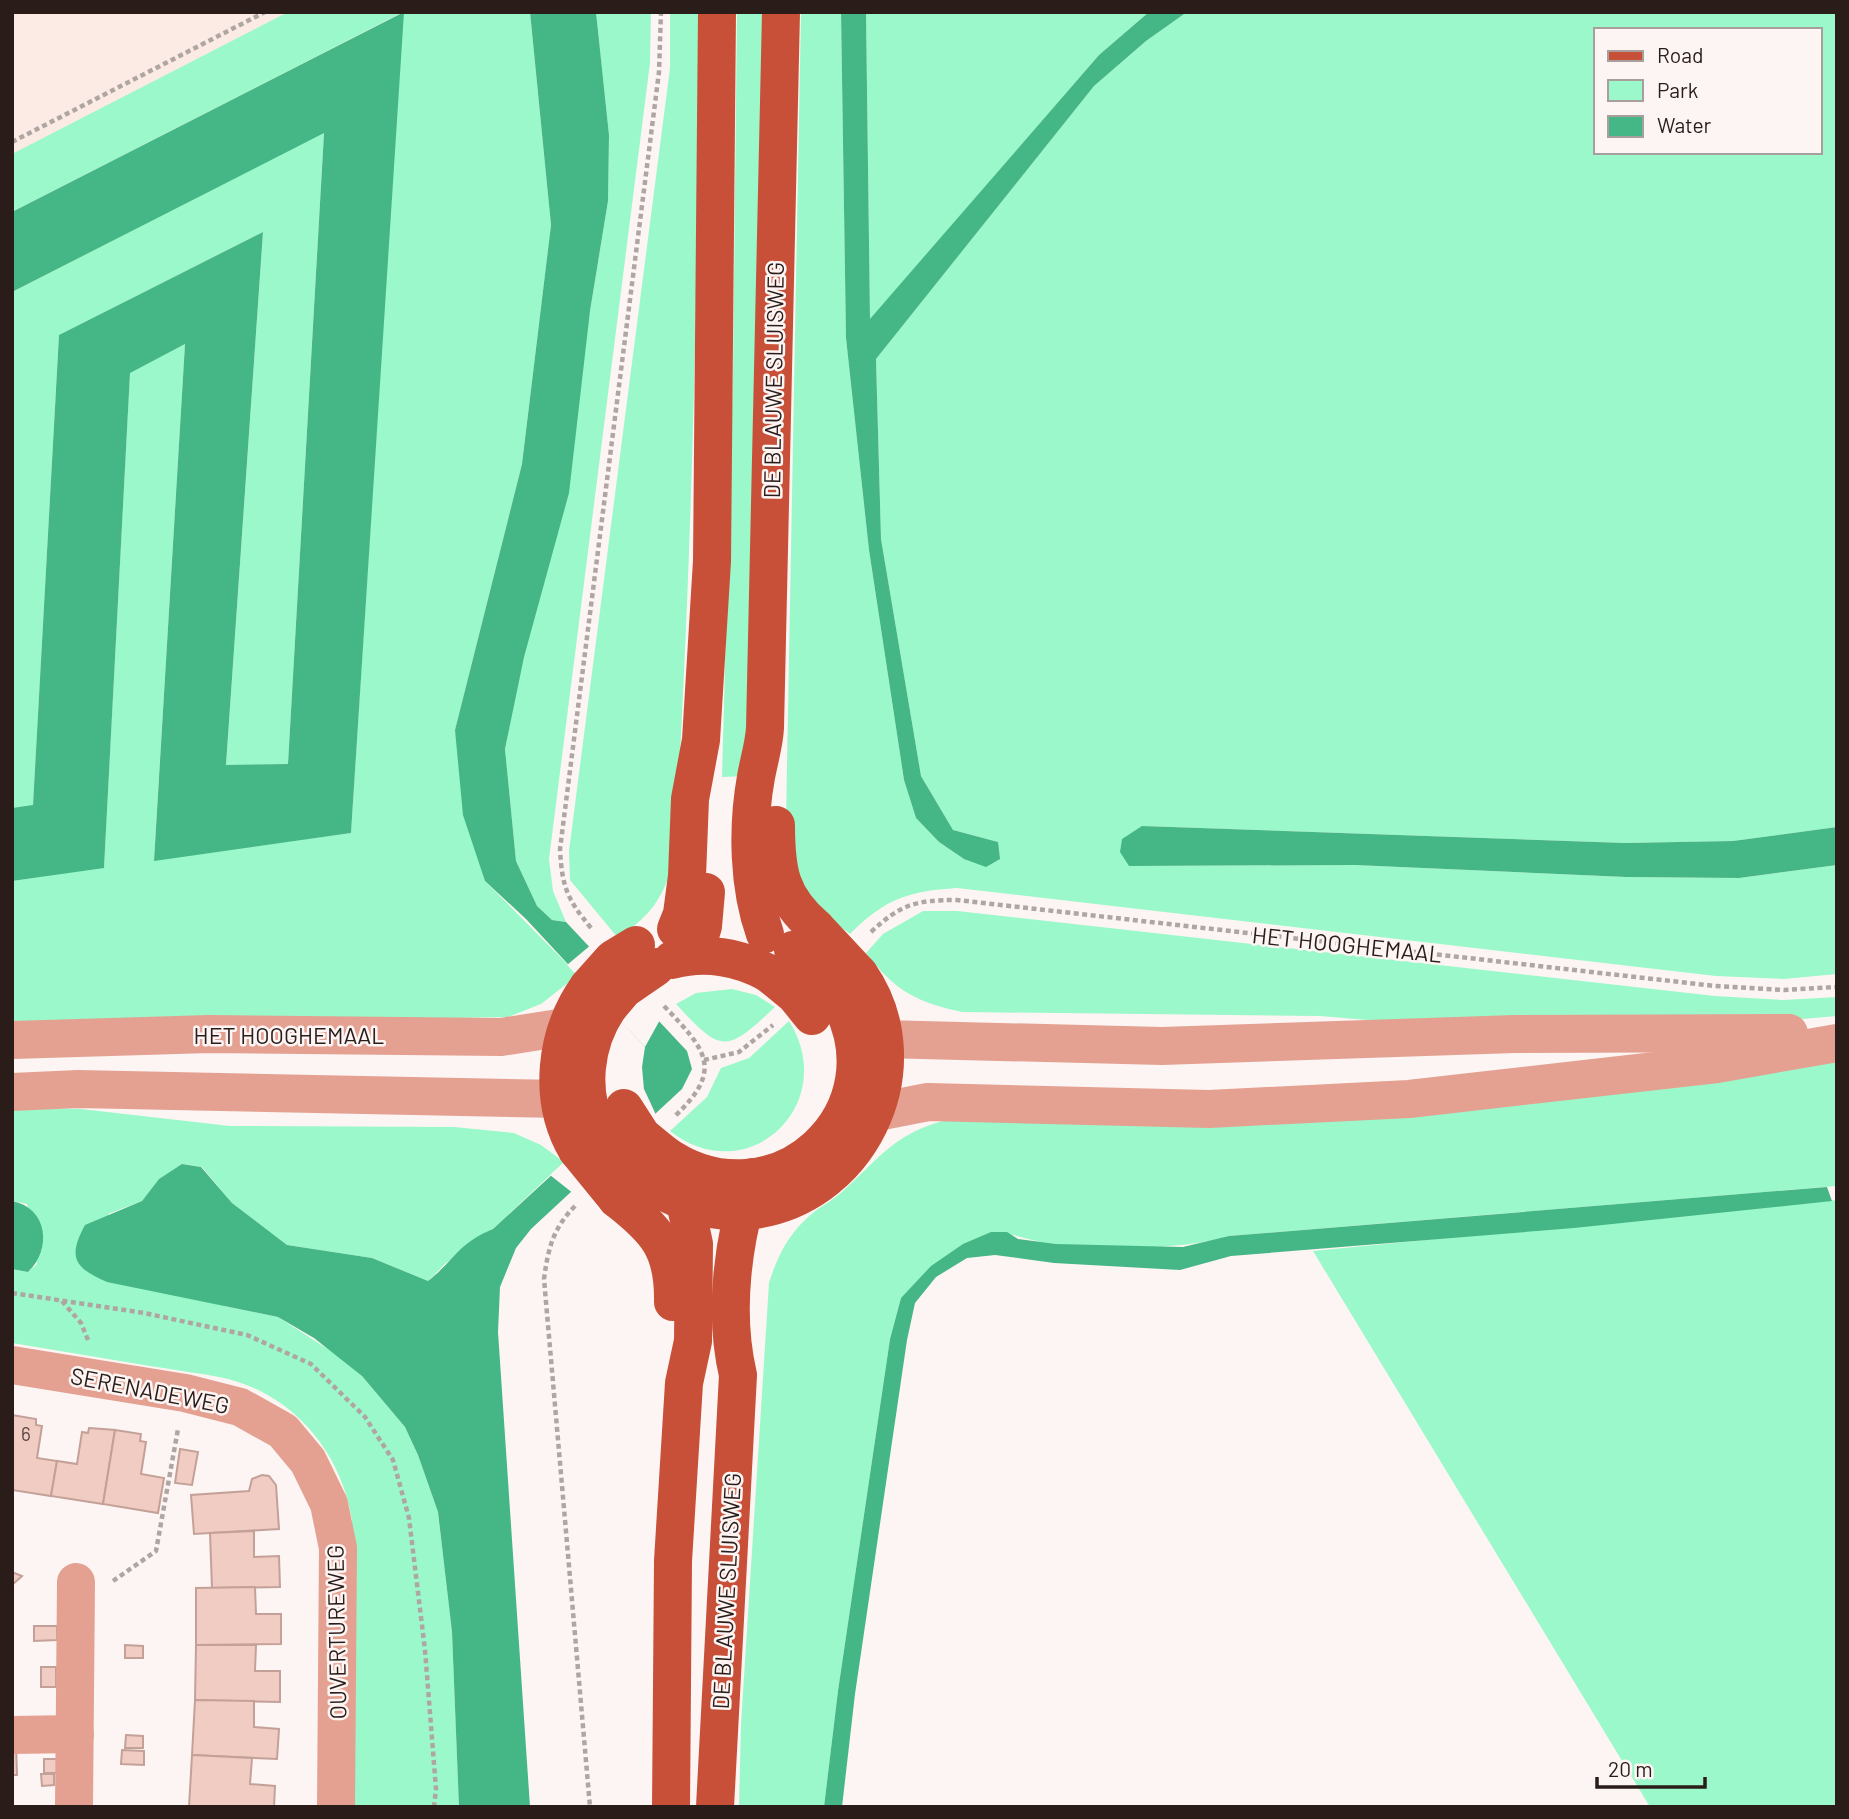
<svg xmlns="http://www.w3.org/2000/svg" width="1849" height="1819" viewBox="0 0 1849 1819" font-family="Barlow,sans-serif">
<style>
.built{fill:#fceae5}
.green{fill:#9bf8ca;fill-rule:evenodd}
.water{fill:#45b685}
.pier{fill:#fdf5f3}
.building{fill:#f1ccc3;stroke:#c4a198;stroke-width:2}
.lines{fill:none;stroke-linecap:round;stroke-linejoin:round}
.path{stroke:#afa6a3;stroke-width:4.5;stroke-dasharray:5 3.5;stroke-linecap:butt}
.minor{stroke:#e4a192;stroke-width:38}
.major{stroke:#c85038;stroke-width:38}
.major-bridge{stroke:#c85038;stroke-width:38}
.labels{text-anchor:middle;dominant-baseline:central;stroke-width:5;stroke-linejoin:round;paint-order:stroke}
.number-label{font-size:19px;fill:#5b4844}
.street-label{font-size:23px;fill:#291c19;stroke:#fdf5f3}
</style>
<rect width="100%" height="100%" fill="#fdf5f3"/>
<path class="built" d="M12,12H353L12,195Z"/>
<g class="green">
<path d="M288,12H403L12,212V154Z"/>
<path d="M403,12H530L551,225L522,464L455,730L485,881L578,975L541,1004L508,1017L12,1027V881L104,867L130,372L185,344L154,860L351,833Z"/>
<path d="M596,12H651L650,63L549,859L553,891L566,922L552,920L537,906L516,861L505,749L590,311L608,201L609,135Z"/>
<path d="M670,12H698C699,296 691,579 674,862C661,901 652,914 618,938L570,880L569,851L670,68Z"/>
<path d="M737,12H763L747,776L722,777L733,374Z"/>
<path d="M801,12H841L846,338L869,550L904,780L916,818L939,842L964,859L998,842L953,830L921,776L881,539L876,359L1094,86L1146,41L1187,12H1837V827L1733,841L1625,843L1142,826L1130,866L1355,865L1626,877L1739,878L1837,865V974L1784,979L1716,976L957,888C908,891 885,899 850,934C806,902 792,873 786,819ZM1595,30H1819V152H1595Z"/>
<path d="M866,12H1149L1099,55L870,320Z"/>
<path d="M324,132L288,764L226,766L263,232L59,335L33,806L12,808V292Z"/>
<path d="M923,911H957L1715,996L1783,1000L1837,997V1016L1779,1021H1380L1320,1016L962,1012C916,1002 895,991 866,953L883,934Z"/>
<path d="M732,989L756,995L775,1007C726,1053 722,1054 676,1004L696,993Z"/>
<path d="M789,1021C841,1104 748,1192 670,1131L707,1097L721,1068L749,1058Z"/>
<path d="M1837,1062V1186L1229,1236C1181,1251 1098,1249 1047,1243C1027,1240 1010,1232 991,1232L901,1298L890,1339L838,1691L824,1807H739L741,1724L769,1283C778,1254 790,1231 815,1211C824,1205 834,1199 842,1192C884,1154 894,1133 953,1118Z"/>
<path d="M12,1107L81,1109L230,1126L454,1127L514,1133L541,1145L564,1162L493,1229L446,1263L428,1281L372,1258L287,1245L232,1203L202,1167L183,1164L159,1179L142,1201L108,1214L224,1306L278,1317L340,1357L362,1376L405,1427L418,1455L438,1512L452,1632L459,1807H345L352,1520C341,1452 293,1394 224,1378C200,1373 174,1370 150,1366C104,1358 58,1351 12,1343V1269L28,1272L37,1264L27,1204L12,1201Z"/>
<path d="M1837,1200V1807H1650L1313,1251Z"/>
</g>
<g class="water">
<path d="M404,12L351,833L154,861L185,344L130,373L104,868L12,881V808L33,805L59,335L263,232L226,765L288,764L324,133L12,292V212Z"/>
<path d="M530,12H596L609,135L608,201L590,311L569,493L524,657L505,749L516,861L537,906L552,920L566,922L687,1051L692,1069L682,1089L531,1229L516,1248L500,1287L498,1332L530,1807H459L452,1632L438,1512L418,1455L405,1427L362,1376L314,1338L278,1317L107,1282C75,1268 67,1258 85,1225L142,1201L159,1179L182,1164L201,1167L232,1203L287,1245L372,1258L428,1281C456,1259 457,1244 493,1229L644,1090L642,1067L645,1047L526,919L485,881L463,815L455,730L522,464L551,225Z"/>
<path d="M841,12H866L870,319L1099,55L1149,12H1187L1146,41L1094,86L876,359L881,539L921,776L953,830L998,842L1000,859L986,867L964,859L939,842L916,818L904,780L869,550L846,338Z"/>
<path d="M1142,826L1625,843L1733,841L1837,827V865L1739,878L1626,877L1355,865L1129,866L1120,852L1122,839Z"/>
<path d="M1827,1187L1832,1201L1574,1228L1231,1256L1180,1270L1054,1263L995,1255L967,1258L936,1277L915,1303L907,1340L855,1694L842,1807H824L838,1691L890,1339L901,1298L931,1266L963,1244L991,1232H1007L1018,1239L1056,1244L1183,1247L1229,1236Z"/>
<path d="M12,1201C48,1208 52,1249 28,1272L12,1269Z"/>
</g>
<g class="pier">
<path d="M592,944L661,1018L645,1047L567,965Z"/>
<path d="M644,1089L657,1117L574,1194L550,1175Z"/>
</g>
<g class="building">
<path d="M12,1415L36,1419V1425L42,1426L37,1458L57,1461L51,1496L12,1490Z"/>
<path d="M89,1428L115,1430L103,1504L51,1496L57,1461L77,1464L82,1432L88,1433Z"/>
<path d="M115,1430L141,1434L140,1441L146,1442L141,1474L164,1478L158,1513L103,1504Z"/>
<path d="M180,1449L198,1452L192,1485L175,1483Z"/>
<path d="M262,1475L269,1476L276,1485L279,1529L194,1534L191,1495L249,1491L252,1479Z"/>
<path d="M254,1531V1557L279,1556L280,1587L212,1588L210,1533Z"/>
<path d="M12,1572L22,1576L12,1585Z"/>
<path d="M255,1587L256,1614H281V1644L196,1645V1588Z"/>
<path d="M34,1626H57V1640L34,1641Z"/>
<path d="M125,1645L143,1646V1658H125Z"/>
<path d="M196,1645H256L255,1671H280V1702L195,1700Z"/>
<rect x="41" y="1667" width="15" height="20"/>
<path d="M195,1700L254,1701V1727L279,1729L277,1759L192,1755Z"/>
<path d="M126,1735L143,1736V1748H125Z"/>
<path d="M12,1744H16L17,1775H12Z"/>
<path d="M122,1750L144,1751V1765L121,1764Z"/>
<path d="M192,1755L252,1758L250,1784L275,1786L274,1807H189Z"/>
<rect x="44" y="1759" width="14" height="14"/>
<path d="M41,1774H54V1785L42,1786Z"/>
</g>
<g class="lines">
<g class="path">
<path d="M12,142L265,12"/>
<path d="M591,928C567,899 562,887 560,849L659,72L661,12"/>
<path d="M871,932C901,904 916,900 957,900L1715,986L1784,990L1837,987"/>
<path d="M664,1006C705,1049 725,1069 675,1116"/>
<path d="M704,1060L739,1052L773,1025"/>
<path d="M575,1206C553,1228 548,1249 544,1279L590,1807"/>
<path d="M12,1293L144,1313L247,1335L311,1364L365,1417L393,1460L409,1518L425,1650L436,1789L434,1807"/>
<path d="M62,1301L81,1323L88,1340"/>
<path d="M113,1581L156,1551L178,1429"/>
</g>
<g class="minor">
<path d="M883,1039L1162,1046L1515,1034L1789,1033"/>
<path d="M12,1040L210,1034L501,1037L565,1027"/>
<path d="M12,1092L78,1089L561,1099"/>
<path d="M877,1112L928,1102L1209,1109L1409,1099L1717,1064L1837,1043"/>
<path d="M12,1365L185,1393L240,1407L283,1431L308,1461L329,1504L338,1548L336,1807"/>
<path d="M12,1735L75,1734"/>
<path d="M74,1807L76,1582"/>
</g>
<g class="major">
<path d="M776,825C776,871 780,897 816,928"/>
<path d="M676,929L682,914L687,876L690,799L701,740L712,561L717,12"/>
<path d="M765,934C748,886 747,827 756,777C759,760 764,745 765,728L781,12"/>
<path d="M694,956L703,926L706,892"/>
<path d="M672,960C705,951 739,957 768,973"/>
<path d="M598,1131C579,1092 584,1044 608,1008"/>
<path d="M577,1150C547,1100 555,1033 588,987"/>
<path d="M664,1154C774,1231 906,1111 836,995"/>
<path d="M639,1178C670,1197 706,1214 744,1211C858,1203 925,1068 859,974"/>
<path d="M617,1199C657,1230 674,1249 673,1302"/>
<path d="M671,1807L673,1561L684,1383L693,1341L694,1244L685,1202"/>
<path d="M715,1807L738,1375C723,1311 733,1239 753,1177"/>
</g>
<g class="major-bridge">
<path d="M816,928L859,974"/>
<path d="M793,950L816,970L836,995"/>
<path d="M768,973L795,995L812,1016"/>
<path d="M588,987L613,959L636,945"/>
<path d="M608,1008L624,989L656,967"/>
<path d="M624,1108L642,1136L664,1154"/>
<path d="M598,1131L619,1163L639,1178"/>
<path d="M577,1150L617,1199"/>
</g>
</g>
<g class="labels">
<g class="number-label">
<text x="26" y="1433">6</text>
</g>
<g class="street-label">
<text transform="translate(773 380) rotate(-89)">DE BLAUWE SLUISWEG</text>
<text transform="translate(1347 944) rotate(6)">HET HOOGHEMAAL</text>
<text x="289" y="1035">HET HOOGHEMAAL</text>
<text transform="translate(150 1390) rotate(11)">SERENADEWEG</text>
<text transform="translate(726 1591) rotate(-87)">DE BLAUWE SLUISWEG</text>
<text transform="translate(336 1632) rotate(-91)">OUVERTUREWEG</text>
</g>
</g>
<rect width="1849" height="1819" fill="none" stroke="#291c19" stroke-width="28"/>
<rect x="1594" y="28" width="228" height="126" fill="#fdf5f3" stroke="#a89e9c" stroke-width="2"/>
<rect x="1608" y="51" width="35" height="10" fill="#c85038" stroke="#a89e9c" stroke-width="2"/>
<text x="1657" y="63" font-size="21" fill="#291c19">Road</text>
<rect x="1608" y="80" width="35" height="21" fill="#9bf8ca" stroke="#a89e9c" stroke-width="2"/>
<text x="1657" y="98" font-size="21" fill="#291c19">Park</text>
<rect x="1608" y="116" width="35" height="21" fill="#45b685" stroke="#a89e9c" stroke-width="2"/>
<text x="1657" y="133" font-size="21" fill="#291c19">Water</text>
<path d="M1597 1777v10h108v-10" fill="none" stroke="#291c19" stroke-width="3.5"/>
<text x="1608" y="1777" font-size="21" fill="#291c19" stroke="#fdf5f3" stroke-width="5" paint-order="stroke">20 m</text>
</svg>
